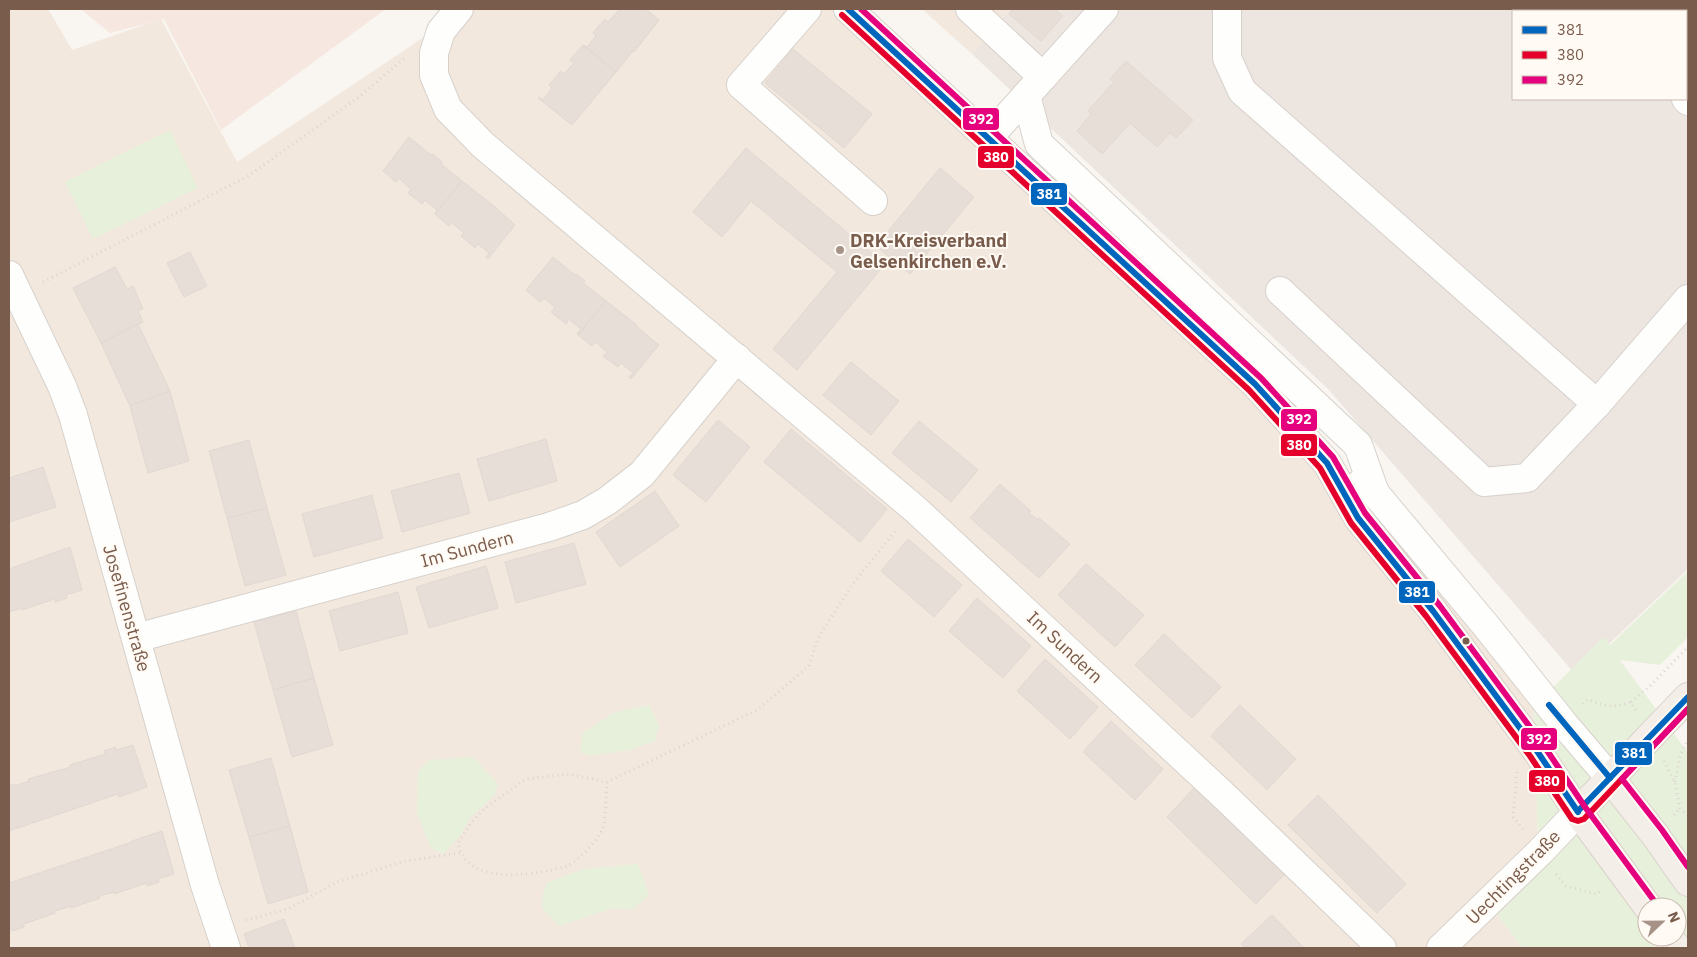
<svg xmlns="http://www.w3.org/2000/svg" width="1697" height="957" viewBox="0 0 1697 957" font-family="'IBM Plex Sans',sans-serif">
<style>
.residential{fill:#f2e8de}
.commercial{fill:#f6e8e1}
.industrial{fill:#ede5e0;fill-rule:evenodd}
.green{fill:#e7f0db;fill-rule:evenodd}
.building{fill:#e6ded7;stroke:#e2d8d2}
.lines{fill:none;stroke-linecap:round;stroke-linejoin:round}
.minor-casing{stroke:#d7d1cb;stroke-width:30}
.major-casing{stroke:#dad1cc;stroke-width:30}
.path{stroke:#dcd5d0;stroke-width:3;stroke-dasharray:1 4;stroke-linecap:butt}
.minor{stroke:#fefefd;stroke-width:28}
.major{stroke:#f3eee8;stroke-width:28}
.bus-1-casing{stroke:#fffaf3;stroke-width:10}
.bus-2-casing{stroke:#fffaf3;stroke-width:10}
.bus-3-casing{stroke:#fffaf3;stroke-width:10}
.bus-1{stroke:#0065bd;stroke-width:6}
.bus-2{stroke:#e4002b;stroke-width:6}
.bus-3{stroke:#e5007d;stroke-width:6}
.poi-dot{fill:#a69286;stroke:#fffaf3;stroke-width:2}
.bus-dot{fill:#7a5c4d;stroke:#fffaf3;stroke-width:2}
.labels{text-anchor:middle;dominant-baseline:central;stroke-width:4;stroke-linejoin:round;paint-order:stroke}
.poi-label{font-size:18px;font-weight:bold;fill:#7a5c4d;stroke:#fffaf3;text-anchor:start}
.street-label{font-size:18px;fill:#7a5c4d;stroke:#fffaf3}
.line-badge{stroke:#fffaf3;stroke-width:2}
.badge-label{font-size:14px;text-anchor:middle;font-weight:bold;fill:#fff}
</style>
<rect width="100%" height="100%" fill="#f9f5f0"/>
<g class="residential">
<path d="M9,9H48L72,50L161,19L237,162L436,29L458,9H848L1255,386L1427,542L1534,707L1538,846L1491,906L1523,948H9Z"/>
<path d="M922,9H1011L972,54Z"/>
</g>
<path class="commercial" d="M81,9H386L221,130L164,19L110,33Z"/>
<path class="industrial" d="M1011,9H1688V569L1576,675L1329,390L972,54ZM1513,11H1686V99H1513Z"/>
<g class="green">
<path d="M170,130L198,188L93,239L65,182Z"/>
<path d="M1688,571V637L1660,665L1620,660L1688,753V948H1523L1491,906L1538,846L1534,707L1603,637L1610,645ZM1647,907H1677V937H1647Z"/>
<path d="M649,705L659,725L655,741L629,750L590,756L580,752L583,733L615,712Z"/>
<path d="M473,757L498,784L494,796L470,818L460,836L443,854L431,848L417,814L418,772L429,760Z"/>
<path d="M638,864L649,895L632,910L613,908L559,926L542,908L543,894L547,883L583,869Z"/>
</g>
<g class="building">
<path d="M618,9H646L659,20L634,52L633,51L616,72L583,45L587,47L596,36L593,33L605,19L608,22L619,10Z"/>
<path d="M1013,9H1054L1063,16L1041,41L1009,14Z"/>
<path d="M583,45L616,72L572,125L538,98L539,97L543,100L552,88L549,85L561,71L564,74L574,63L570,60Z"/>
<path d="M793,49L872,114L844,148L765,83Z"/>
<path d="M1126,61L1193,120L1176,138L1170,133L1157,147L1130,123L1102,154L1077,131L1091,114L1088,111L1114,82L1110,79Z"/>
<path d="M409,137L431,155L433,154L442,162L441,164L462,181L435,214L437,210L425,200L422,204L408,193L411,189L399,178L396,182L383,171Z"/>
<path d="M746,148L885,264L797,370L773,349L837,272L751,201L722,237L693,212Z"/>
<path d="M940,168L974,197L910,274L876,246Z"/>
<path d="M462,181L494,206L515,225L488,259L486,257L489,253L478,244L475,248L461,236L464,233L452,223L449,226L435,214Z"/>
<path d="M190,252L207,286L184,297L167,263Z"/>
<path d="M553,257L575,275L576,274L585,281L583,283L606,301L578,335L577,333L581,329L569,319L566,324L551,312L555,307L544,298L540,302L526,290Z"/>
<path d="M115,267L127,289L133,286L143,309L138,311L143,322L101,343L73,288Z"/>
<path d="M606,301L637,325L636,326L659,345L631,379L629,377L633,373L621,363L618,367L603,356L607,352L596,342L592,346L578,335Z"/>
<path d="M138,324L170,391L130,406L101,343Z"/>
<path d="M851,362L899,401L871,435L823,395Z"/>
<path d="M170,391L189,461L148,473L130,406Z"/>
<path d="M718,420L750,447L706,502L673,475Z"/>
<path d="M919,421L978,470L951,502L892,453Z"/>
<path d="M791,429L887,509L860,542L764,462Z"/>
<path d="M546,439L557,481L489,501L477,459Z"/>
<path d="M249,440L267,508L227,518L209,451Z"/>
<path d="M43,467L56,507L9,522V478Z"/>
<path d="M459,473L470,513L402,532L391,491Z"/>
<path d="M1000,484L1031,511L1029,513L1038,520L1039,518L1070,544L1039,578L970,518Z"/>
<path d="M655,491L679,526L620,567L596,532Z"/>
<path d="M372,495L383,538L314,557L302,514Z"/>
<path d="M267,508L286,575L245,586L227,518Z"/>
<path d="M908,539L962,585L934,617L881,571Z"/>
<path d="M574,543L586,584L516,603L505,562Z"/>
<path d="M70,547L82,590L66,595L67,598L55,602V599L22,610V608L9,612V569Z"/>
<path d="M1086,564L1144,615L1115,647L1058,595Z"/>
<path d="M486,566L498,608L429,628L416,587Z"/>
<path d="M398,592L408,633L340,651L329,611Z"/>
<path d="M977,598L1031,646L1003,678L949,631Z"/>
<path d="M296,611L314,678L273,690L254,622Z"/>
<path d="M1164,634L1221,687L1192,718L1135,665Z"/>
<path d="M1045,659L1098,707L1070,739L1017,691Z"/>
<path d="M314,678L333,745L292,757L273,690Z"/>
<path d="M1240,705L1296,759L1267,790L1211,736Z"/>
<path d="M1111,721L1163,769L1135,800L1083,752Z"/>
<path d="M133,745L147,787L119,797L118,794L9,831V786L14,784L15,786L29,781L28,779L71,767L70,765L105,754L104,751L116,747V750Z"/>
<path d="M271,758L290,826L249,837L229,770Z"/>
<path d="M1196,786L1285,874L1256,904L1167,817Z"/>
<path d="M1318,795L1406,884L1377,913L1288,825Z"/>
<path d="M290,826L308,892L268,904L249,837Z"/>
<path d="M162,831L174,874L158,879L159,882L147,886V883L114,894V892L99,896L100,898L71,908V906L55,911V913L24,924V927L12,931L11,928L9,929V882V883L132,842V841Z"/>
<path d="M1272,915L1286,929L1304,948H1245L1241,944Z"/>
<path d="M284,919L295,948H249L244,934Z"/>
</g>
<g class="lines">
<defs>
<g id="minor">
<path d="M459,9L441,31L434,53V75L448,109L483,145L915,509L1220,792L1382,948"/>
<path d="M807,9L741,85L873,201"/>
<path d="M848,9L1255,384L1327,463L1358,518L1433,611L1537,751L1578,812L1540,852L1441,948"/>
<path d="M970,9L1043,77"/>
<path d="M1227,9V58L1242,91L1597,404L1527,478L1484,482L1280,291"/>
<path d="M1582,9L1584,11"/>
<path d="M1026,96L1039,144L1358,445L1375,493"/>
<path d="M1686,99L1688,101"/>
<path d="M988,138L1104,9"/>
<path d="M9,275L62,386L73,415L205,885L226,948"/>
<path d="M1597,404L1688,299"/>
<path d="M1360,484L1375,493L1487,627L1564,724L1610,778"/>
<path d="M136,638L549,527L583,515L607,501L642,474L737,358"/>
</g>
<g id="major">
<path d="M1610,778L1655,835L1688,882"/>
<path d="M1648,907L1578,812L1688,697"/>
<path d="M1669,937L1677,948"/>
</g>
</defs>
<use href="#minor" class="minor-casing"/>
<use href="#major" class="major-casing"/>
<g class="path">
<path d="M43,282L248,176L359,97L406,57"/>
<path d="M1631,702L1649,687L1688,647"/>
<path d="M1583,704L1588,699C1604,707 1614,708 1631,702L1636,711"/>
<path d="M1664,761L1675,783L1680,808L1688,816"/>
<path d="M1517,772L1513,817L1523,829"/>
<path d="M607,782C606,794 606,818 603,828C599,839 579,860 569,865C564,868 556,868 551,870C522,877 465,882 458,843L471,823L485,808L526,779L567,774L607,782L757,710L809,666L818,638L852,585L896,530"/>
<path d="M1675,782L1680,756L1688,740"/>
<path d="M1674,815L1680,808"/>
<path d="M1556,874L1566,886L1597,894L1602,889"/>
<path d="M246,920L288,909L337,882L405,861L461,853"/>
</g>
<use href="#minor" class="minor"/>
<use href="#major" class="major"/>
<defs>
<g id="bus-1">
<path d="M848,9L1255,384L1327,463L1358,518L1433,611L1537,751L1578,812"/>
<path d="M1549,705L1610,778"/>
<path d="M1579,810L1688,697"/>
</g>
<path id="bus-2" d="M842,15L1249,390L1320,468L1351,523L1426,616L1530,756L1572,819L1578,821L1584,819L1688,709"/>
<g id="bus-3">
<path d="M861,9L1261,378L1333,457L1365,513L1440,606L1544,746L1585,807L1655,902"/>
<path d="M1688,709L1622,779L1662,830L1688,867"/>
</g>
</defs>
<use href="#bus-1" class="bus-1-casing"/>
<use href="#bus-2" class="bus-2-casing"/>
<use href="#bus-3" class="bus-3-casing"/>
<use href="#bus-1" class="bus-1"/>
<use href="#bus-2" class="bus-2"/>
<use href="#bus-3" class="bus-3"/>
</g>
<circle class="poi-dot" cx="840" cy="250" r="5"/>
<circle class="bus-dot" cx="1466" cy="641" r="4.5"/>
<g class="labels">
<g class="poi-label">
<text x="850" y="240">DRK-Kreisverband<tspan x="850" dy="21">Gelsenkirchen e.V.</tspan></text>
</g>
<g class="street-label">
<text transform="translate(467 549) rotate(-15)">Im Sundern</text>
<text transform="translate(127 608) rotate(74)">Josefinenstraße</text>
<text transform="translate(1065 647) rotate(43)">Im Sundern</text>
<text transform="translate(1513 877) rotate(-45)">Uechtingstraße</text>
</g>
</g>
<g class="line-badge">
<rect x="962" y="107" width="38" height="24" rx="5" fill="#e5007d"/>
<rect x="977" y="145" width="38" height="24" rx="5" fill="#e4002b"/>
<rect x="1030" y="182" width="38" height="24" rx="5" fill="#0065bd"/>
<rect x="1280" y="408" width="38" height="24" rx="5" fill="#e5007d"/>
<rect x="1280" y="433" width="38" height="24" rx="5" fill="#e4002b"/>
<rect x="1398" y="580" width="38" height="24" rx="5" fill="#0065bd"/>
<rect x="1520" y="727" width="38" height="24" rx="5" fill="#e5007d"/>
<rect x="1614" y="741" width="39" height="25" rx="5" fill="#0065bd"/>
<rect x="1528" y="769" width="38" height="24" rx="5" fill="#e4002b"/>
</g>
<g class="badge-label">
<text x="981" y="124">392</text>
<text x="996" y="162">380</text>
<text x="1049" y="199">381</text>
<text x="1299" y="424">392</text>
<text x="1299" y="450">380</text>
<text x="1417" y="597">381</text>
<text x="1539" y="744">392</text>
<text x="1634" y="758">381</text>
<text x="1547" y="786">380</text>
</g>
<rect width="1697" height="957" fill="none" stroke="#7a5c4d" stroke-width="20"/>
<rect x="1512" y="10" width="175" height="90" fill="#fffaf3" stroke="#cabbb1"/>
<rect x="1522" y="26" width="25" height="8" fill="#0065bd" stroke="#cabbb1"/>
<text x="1557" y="35" font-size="15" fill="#7a5c4d">381</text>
<rect x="1522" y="51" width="25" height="8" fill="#e4002b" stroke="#cabbb1"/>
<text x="1557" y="60" font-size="15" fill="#7a5c4d">380</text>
<rect x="1522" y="76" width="25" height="8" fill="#e5007d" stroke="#cabbb1"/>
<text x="1557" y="85" font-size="15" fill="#7a5c4d">392</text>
<g transform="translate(1662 922) rotate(68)"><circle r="24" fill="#fffaf3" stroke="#cabbb1"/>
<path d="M0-4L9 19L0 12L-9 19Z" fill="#a69286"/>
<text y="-8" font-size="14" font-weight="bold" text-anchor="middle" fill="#7a5c4d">N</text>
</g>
</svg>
